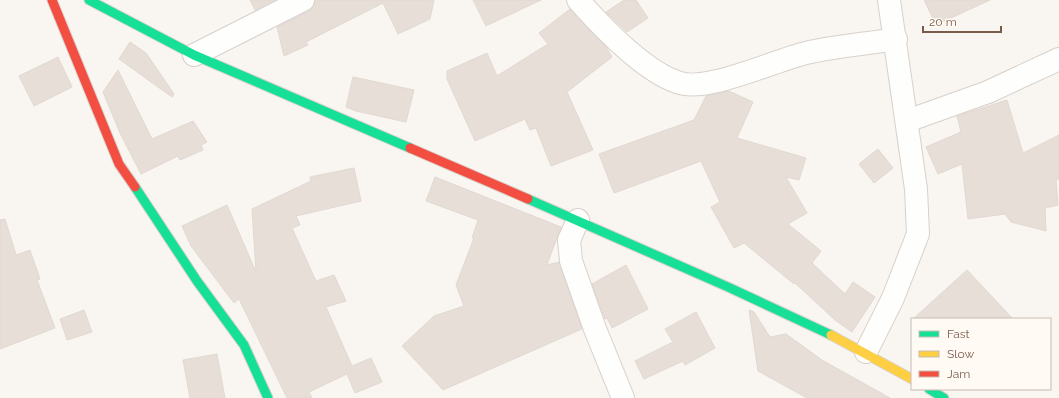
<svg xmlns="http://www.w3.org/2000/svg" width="1059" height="398" viewBox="0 0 1059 398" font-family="Raleway,sans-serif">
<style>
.building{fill:#e6ded7;stroke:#e2d8d2}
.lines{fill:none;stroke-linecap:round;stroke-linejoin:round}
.street-casing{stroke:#d7d1cb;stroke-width:24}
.fast-casing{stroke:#d9d2cb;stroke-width:11}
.slow-casing{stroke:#d9d2cb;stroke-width:11}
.jam-casing{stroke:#d9d2cb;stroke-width:11}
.street{stroke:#fefefd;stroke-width:22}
.fast{stroke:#16e098;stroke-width:9}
.slow{stroke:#ffcf43;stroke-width:9}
.jam{stroke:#f24e42;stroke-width:9}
</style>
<rect width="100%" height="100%" fill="#f9f5f0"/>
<g class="building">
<path d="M250,0H275L255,10Z"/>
<path d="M315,0H434L430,19L398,34L383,3L306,42L308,45L284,56L277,27L309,11L314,6Z"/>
<path d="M473,0H541L486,26Z"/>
<path d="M624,0H636L648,18L627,32L606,12Z"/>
<path d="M924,0H990L936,25Z"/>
<path d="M570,9L606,47L612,57L567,92L593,150L551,166L536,128L530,130L525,119L475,141L447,79V71L487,53L497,76L548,44L539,33Z"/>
<path d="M130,42L146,53L174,94L172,97L119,59Z"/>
<path d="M58,57L72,87L34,106L19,76Z"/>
<path d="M118,70L152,139L193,121L207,142L201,145L203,150L180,160L178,156L141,174L120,133L103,92Z"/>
<path d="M353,77L414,90L406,122L356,111L346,107Z"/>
<path d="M729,91L753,102L737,138L806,158L799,180L786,177L807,213L788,224L821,251L812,263L845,294L853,282L875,297L852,332L835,320L795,283L794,284L744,243L734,248L711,207L720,202L701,161L614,193L599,154L694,120L706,96Z"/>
<path d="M1007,100L1023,153L1059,135V179L1056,180L1058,205L1045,208L1046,231L1011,222L1005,214L968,219L962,164L938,174L926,147L961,132L957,116Z"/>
<path d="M878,149L893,168L874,183L859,164Z"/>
<path d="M354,168L361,201L296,216L300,225L292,228L316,281L334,275L346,301L326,307L352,366L371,358L382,382L355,393L347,374L309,392L312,398H287L239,299L234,303L191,246L182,226L227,205L256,272L252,209L311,181L310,177Z"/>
<path d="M435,177L561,227L547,265L559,262L582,329L443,390L402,346L434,316L464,306L456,285L474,238H472L478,220L426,201Z"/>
<path d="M5,219L16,255L30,250L40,279L37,280L55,328L0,349V220Z"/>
<path d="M626,265L648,309L612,328L607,318L605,319L592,284Z"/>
<path d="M967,270L1013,319H913Z"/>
<path d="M84,310L92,332L67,340L60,319Z"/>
<path d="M749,310L754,312L770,337L786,334L822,360L890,398H807L758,371Z"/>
<path d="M696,312L715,348L685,365L683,361L644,379L635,361L673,342L665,329Z"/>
<path d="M217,354L225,398H190L183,360Z"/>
</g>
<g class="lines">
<defs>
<g id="street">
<path d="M578,0C602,27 646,73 680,83C708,92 776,60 806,53C835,46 866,44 896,39"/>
<path d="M194,55L303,0"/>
<path d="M907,121L988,92L1059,59"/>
<path d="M578,220L569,240L571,261L595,329L623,398"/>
<path d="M866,352L893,298L918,234L916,189L889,0"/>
</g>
<g id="fast">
<path d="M89,0L194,55L410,148"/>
<path d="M135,187L197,281L244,345L268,398"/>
<path d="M528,199L728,287L831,335"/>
<path d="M929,389L944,398"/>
</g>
<path id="slow" d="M831,335L912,379"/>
<g id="jam">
<path d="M52,0L119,164L135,187"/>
<path d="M410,148L528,199"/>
</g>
</defs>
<use href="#street" class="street-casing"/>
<use href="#fast" class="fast-casing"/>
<use href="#slow" class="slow-casing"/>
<use href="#jam" class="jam-casing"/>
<use href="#street" class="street"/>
<use href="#fast" class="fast"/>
<use href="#slow" class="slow"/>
<use href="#jam" class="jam"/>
</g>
<rect x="911" y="318" width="140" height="72" fill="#fffaf3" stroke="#cabbb1"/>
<rect x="919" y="331" width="20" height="6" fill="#16e098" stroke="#cabbb1"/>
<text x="947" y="338" font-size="12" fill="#7a5c4d">Fast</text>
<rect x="919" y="351" width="20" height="6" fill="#ffcf43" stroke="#cabbb1"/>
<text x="947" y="358" font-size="12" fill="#7a5c4d">Slow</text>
<rect x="919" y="371" width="20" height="6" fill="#f24e42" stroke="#cabbb1"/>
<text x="947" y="378" font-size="12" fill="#7a5c4d">Jam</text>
<path d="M923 26v6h78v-6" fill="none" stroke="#7a5c4d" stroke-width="2"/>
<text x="929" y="26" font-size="12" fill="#7a5c4d" stroke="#fffaf3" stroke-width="3" paint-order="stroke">20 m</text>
</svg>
